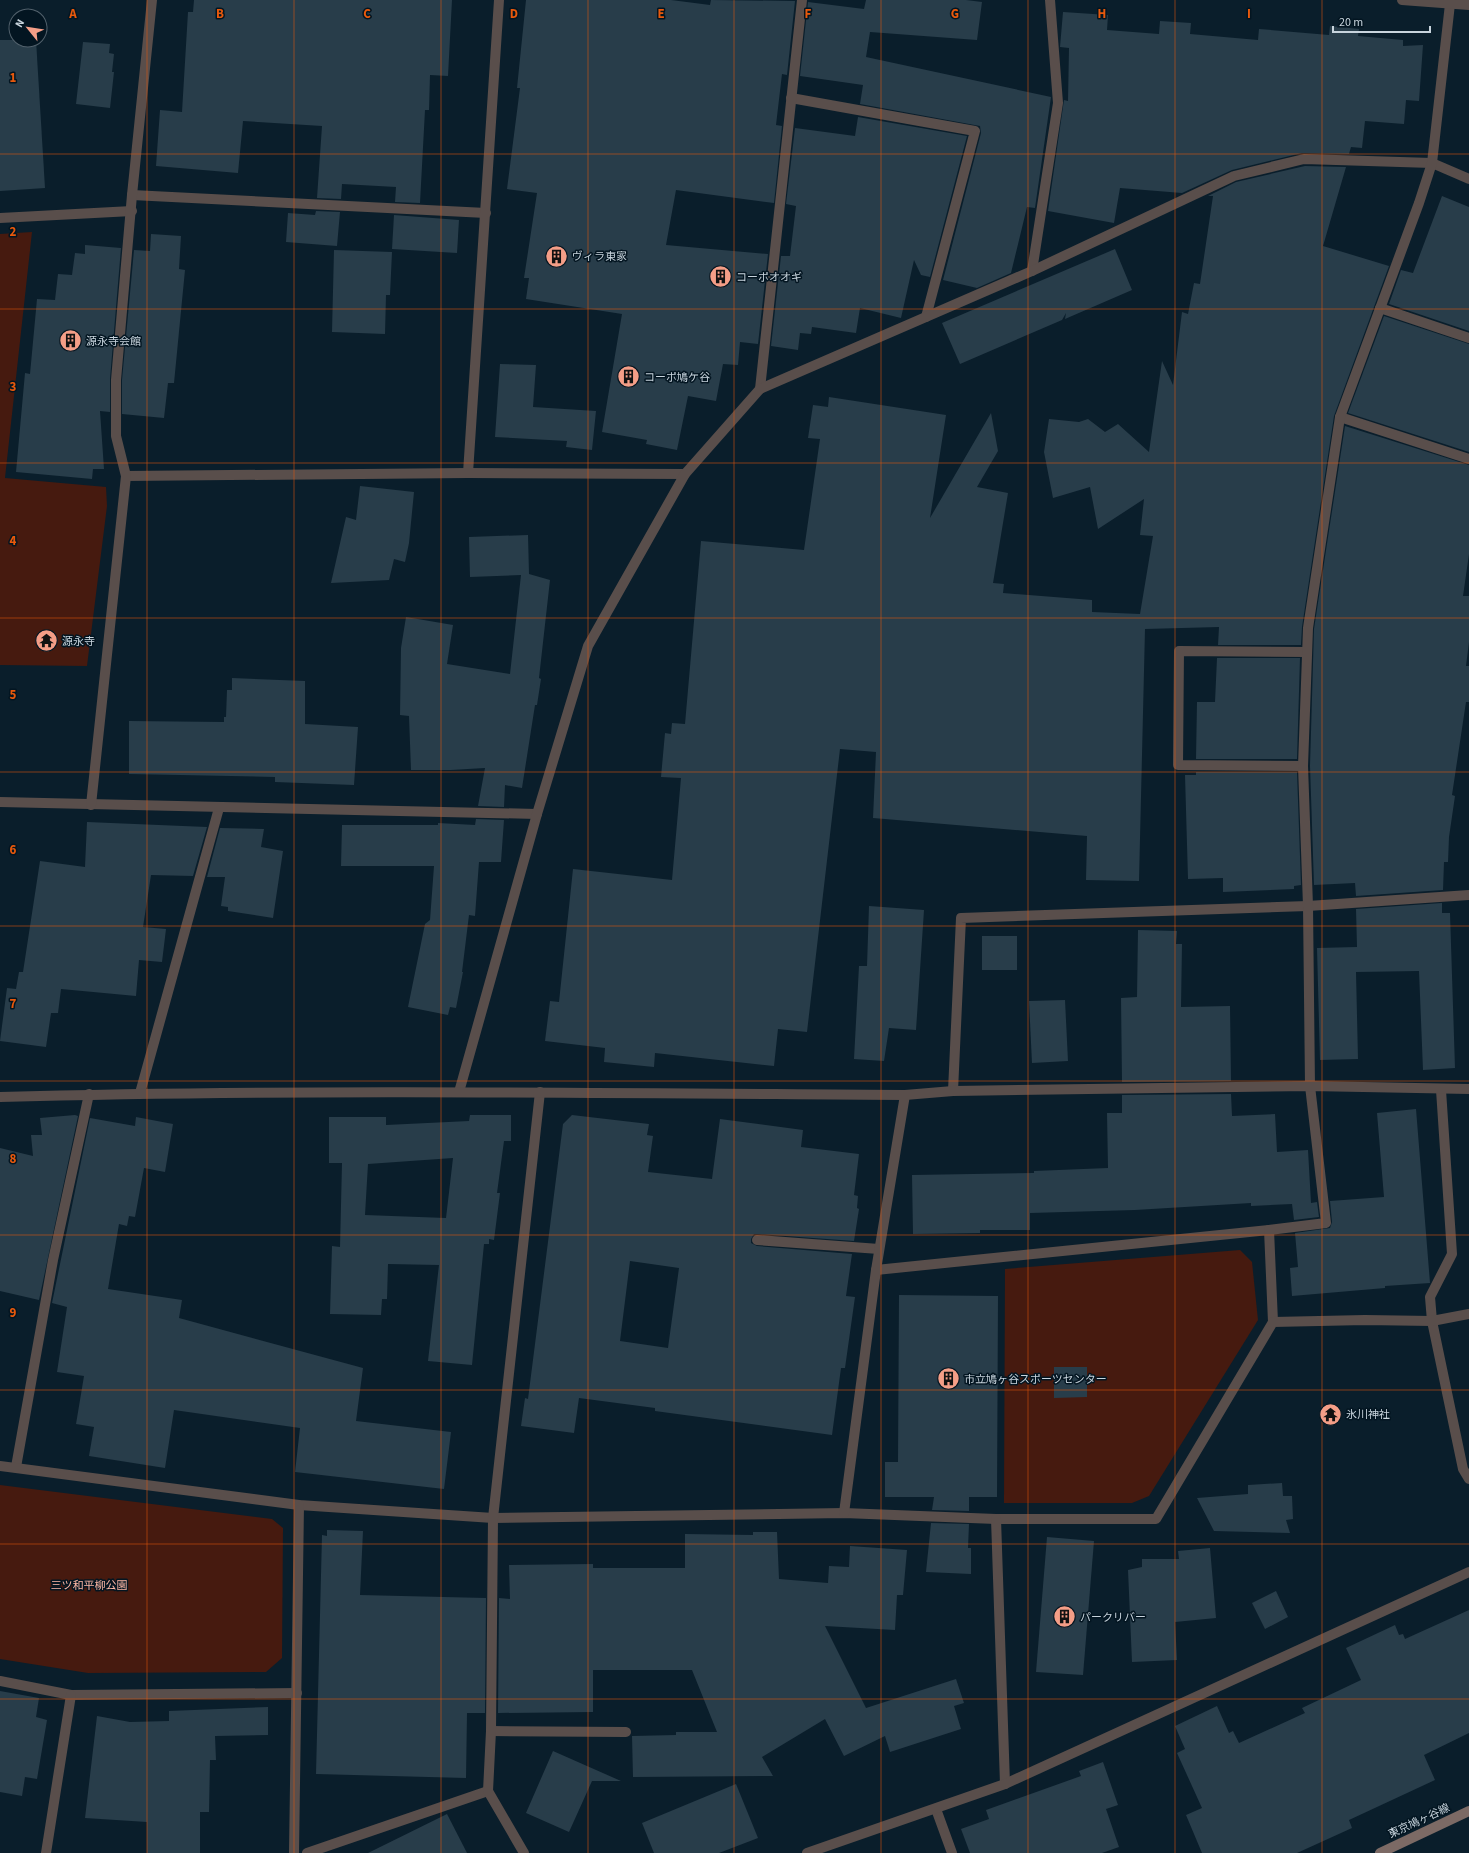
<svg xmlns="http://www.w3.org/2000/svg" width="1469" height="1853" viewBox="0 0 1469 1853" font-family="'Source Sans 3','Noto Sans JP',sans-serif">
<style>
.green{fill:#461a0f}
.building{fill:#283d4a;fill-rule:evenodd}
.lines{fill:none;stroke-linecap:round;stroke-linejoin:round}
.service{stroke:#594e4b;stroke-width:10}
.minor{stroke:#594e4b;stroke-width:10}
.tertiary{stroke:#594e4b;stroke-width:10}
.secondary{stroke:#7c6a65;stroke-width:10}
.grid{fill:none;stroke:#e8590c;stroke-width:1;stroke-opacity:0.55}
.labels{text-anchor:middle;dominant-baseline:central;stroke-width:3;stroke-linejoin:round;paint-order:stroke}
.poi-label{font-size:11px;fill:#c8d4dd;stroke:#031521;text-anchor:start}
.park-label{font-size:11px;fill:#feb8a5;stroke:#031521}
.street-label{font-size:11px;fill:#c8d4dd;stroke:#031521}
.grid-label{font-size:13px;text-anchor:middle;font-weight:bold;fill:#e8590c;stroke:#031521;stroke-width:3;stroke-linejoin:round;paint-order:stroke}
</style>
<rect width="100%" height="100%" fill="#0a1e2b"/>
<g class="green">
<path d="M32,232L5,478L106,487L107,506L87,666L0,665V234Z"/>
<path d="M1240,1250L1252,1262L1258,1320L1149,1496L1132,1503H1004L1005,1269Z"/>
<path d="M0,1485L272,1519L283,1528L282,1658L266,1672L88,1673L0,1659Z"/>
</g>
<g class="building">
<path d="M194,0H452L448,76L430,75L429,110H425L420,203L395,202L396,187L342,184L341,199L317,198L322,126L243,121L238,173L156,166L160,110L182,112L188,12H193Z"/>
<path d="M526,0H671L710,5L711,0L795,1L787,75L782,74L776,125L782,126L774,203L676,190L666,245L768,254L758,344L740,342L738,365L723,364L716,401L688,396L677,450L646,444L647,440L602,432L622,314L526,299L529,278H524L537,193L507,189L520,88H517Z"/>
<path d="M866,0H966L982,2L977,40L870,32L866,57L1051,97L1035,208L1027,207L1011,273L977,288L943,280L981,133L980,126L860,104L863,85L800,76L808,2L864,9Z"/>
<path d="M1063,12L1108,15L1107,30L1159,34L1160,21L1191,23L1190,34L1258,40L1259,29L1329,35L1330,26L1359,29L1358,36L1403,40V46L1423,45L1419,101L1406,100L1404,124L1365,121L1362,148L1351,147L1349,154L1302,153L1232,170L1182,193L1120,188L1114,223L1048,211L1064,100L1068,101L1069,48L1060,47Z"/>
<path d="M0,40H36L45,188L0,191Z"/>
<path d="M83,42L110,44L109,53L114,54L112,72H114L110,108L76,104Z"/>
<path d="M858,117L967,136L930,277L921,275L914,260L901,318L860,308L856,333L812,327L811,334L800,333L798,350L771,346L781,256H790L796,206L786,204L795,128L855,136Z"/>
<path d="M1305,166L1346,167L1323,246L1389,266L1334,416L1302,627L1301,645H1218L1219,627L1145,629L1139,881L1086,880L1087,836L873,818L876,752L840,749L807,1032L778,1029L774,1066L655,1053L654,1067L604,1062L605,1048L545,1041L550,1001L559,1002L573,869L672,880L681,778L661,777L665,733L671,734L672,723L685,724L701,541L804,550L820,439L808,438L813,405L828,407L829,397L946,415L930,518L991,413L998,451L977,487L1008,493L993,583L1004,584L1003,593L1092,600V612L1140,614L1153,536L1140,535L1144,499L1098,529L1090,487L1053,498L1044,452L1049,419L1079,422L1088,419L1105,432L1118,424L1149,452L1162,361L1173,385L1182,312L1188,314L1194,283L1200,284L1213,196H1208L1236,182Z"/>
<path d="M1442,196L1469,207V331L1389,304L1401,270L1413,273Z"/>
<path d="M316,211L340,212L337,246L286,242L288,213L315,215Z"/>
<path d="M394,215L459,220L457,253L392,249Z"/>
<path d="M151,234L181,236L179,269L185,270L174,383H168L164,418L122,414V380L134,250L150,251Z"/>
<path d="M85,245L121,248L110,379V412L100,411L104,469H93L92,479L16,472L25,373L30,374L37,299L55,300L58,274L72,275L75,253L85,254Z"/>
<path d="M1115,249L1132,290L1065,319L1066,313L1062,320L960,364L942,323Z"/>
<path d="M334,250L392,252L390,295H386L385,334L332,332Z"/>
<path d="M1384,316L1469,344V452L1348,413Z"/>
<path d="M500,364L536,365L533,407L596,411L592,450L566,447L567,441L495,437Z"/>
<path d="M1345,426L1469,465V554L1463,596H1469V642L1466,666H1469V702H1466L1452,795L1455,796L1449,837L1448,862H1444L1443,890L1356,896L1355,883L1314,885L1310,766L1314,629Z"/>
<path d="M360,486L414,492L409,543L405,562L394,559L389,580L331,583L346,517L356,520Z"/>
<path d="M528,535L529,574L550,580L539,678L541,679L537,705H535L522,788L505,785L504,807L478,806L485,768L451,770H411L409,716L400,715L401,648L406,617L453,625L447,664L510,674L521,575L470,577L469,537Z"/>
<path d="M1217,658H1300L1297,759H1196L1197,702H1215Z"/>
<path d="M232,678L305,681V724L358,727L354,785L275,782V777L129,774V721L224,722V717H226L227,690H232Z"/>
<path d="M1196,772H1297L1301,885L1294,886V889L1223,892V878L1188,879L1185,775H1196Z"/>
<path d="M476,819L504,820L501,862H479L475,916L469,915L462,972H463L456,1008L450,1007L448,1015L408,1007L425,924L430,920L434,866H341L342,825H438V823L475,825Z"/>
<path d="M87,822L207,827L193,876L151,875L143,927L166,929L162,962L139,960L136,996L61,989L58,1013H51L46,1047L0,1041L7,988L16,989L19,972H23L40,861L85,867Z"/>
<path d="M220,828L264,829L261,847L283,851L273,918L228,911V907L221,906L225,877H207Z"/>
<path d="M1442,903V913H1450L1455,1068L1423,1070L1419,971L1356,972L1358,1059L1320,1060L1317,948L1357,947L1356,909Z"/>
<path d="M869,906L924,910L916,1030L889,1028L884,1061L854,1059L859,966H867Z"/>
<path d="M1138,930L1177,931L1176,944H1182L1181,1007L1230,1006L1231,1081L1122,1082L1121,998L1137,997Z"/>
<rect x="982" y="936" width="35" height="34"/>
<path d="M1065,1000L1068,1061L1032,1063L1029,1001Z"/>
<path d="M1231,1094L1232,1116L1275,1114L1277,1152L1308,1150L1311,1203L1317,1202L1319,1217L1294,1220L1292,1204L1251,1206V1203L1135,1210L1030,1213V1230H980V1233L913,1234L912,1175L1034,1173V1171L1108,1168L1107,1113H1122V1095Z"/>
<path d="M1416,1109L1430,1283L1385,1286V1288L1292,1296L1290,1268L1298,1267L1295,1233L1330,1228L1332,1222L1330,1201L1384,1197L1377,1113Z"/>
<path d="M75,1115L78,1116L39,1300L0,1291V1148L33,1156L31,1135H42L40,1118Z"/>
<path d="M470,1115H511V1141H504L497,1193H500L494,1240L489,1239V1244H484L472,1365L428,1361L439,1265L388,1264L387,1299H382L381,1315L330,1314L332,1246L340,1247L342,1163H329V1117H386V1125L469,1121ZM453,1158L446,1218L365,1215L368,1164Z"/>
<path d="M572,1115L649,1124L647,1135L653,1136L648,1172L712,1179L720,1119L803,1130L801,1147L859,1154L854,1195L858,1196L857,1208L859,1209L854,1241L757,1234H754L751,1239V1243L757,1246L852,1254L846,1296L855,1297L845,1368H841L832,1435L655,1411V1408L579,1398L574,1433L521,1426L525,1398L528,1399L563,1124ZM630,1261L679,1268L668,1348L620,1341Z"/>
<path d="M136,1117L173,1124L165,1172L144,1168L135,1217L129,1216L127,1226L119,1224L108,1289L182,1300L179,1318L363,1368L356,1421L451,1432L444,1489L295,1472L300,1428L174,1410L165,1468L89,1456L94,1427L76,1424L84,1376L57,1372L67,1307L52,1303L90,1118L135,1126Z"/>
<path d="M899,1295L998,1296L997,1497H969V1511L932,1510L934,1497H885V1462H898Z"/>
<path d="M1054,1367H1087V1397L1054,1398Z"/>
<path d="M1282,1483L1283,1496H1292L1293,1519L1286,1520L1290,1533L1214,1531L1197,1498L1248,1494V1485Z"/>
<path d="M931,1523L969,1524L968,1548H971V1574L926,1572Z"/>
<path d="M327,1530L363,1531L360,1595L486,1598L485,1713H467L466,1778L316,1774L322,1535L327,1536Z"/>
<path d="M753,1532H777L779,1579L828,1583L829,1566L849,1567L850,1546L907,1550L903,1595H897L895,1630L825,1626L866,1708L956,1679L964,1703L954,1706L961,1729L890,1752L885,1736L844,1756L825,1719L762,1757L773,1776L633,1777L632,1736L676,1735V1732H717L692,1670H593V1712L498,1713L499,1598L510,1599L509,1565L593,1564V1568H685V1534L753,1535Z"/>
<path d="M1047,1537L1094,1541L1083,1675L1036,1672Z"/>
<path d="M1210,1548L1216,1618L1175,1622L1177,1660L1132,1662L1128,1570L1142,1567V1559H1179L1178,1551Z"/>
<path d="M1276,1591L1288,1617L1265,1629L1252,1603Z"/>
<path d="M1469,1610V1733L1424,1755L1435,1780L1349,1820L1352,1828L1297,1853H1202L1186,1815L1202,1808L1177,1753L1185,1749L1175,1726L1217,1706L1229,1733L1233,1731L1239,1743L1305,1713L1302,1708L1361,1680L1346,1648L1395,1625L1399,1635L1403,1634L1405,1639Z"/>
<path d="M0,1691L39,1698L36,1717L47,1720L37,1779L25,1777L22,1796L0,1792Z"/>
<path d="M268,1707V1735L215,1736L216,1760H210L209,1812H200V1853H147V1822L85,1818L97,1716L130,1722L169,1721V1711Z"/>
<path d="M553,1751L621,1781H592L569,1832L526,1813Z"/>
<path d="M1103,1762L1118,1805L1106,1809L1119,1847L1102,1853H970L961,1829L989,1819L986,1810L1081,1776L1079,1771Z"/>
<path d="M736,1784L758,1838L719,1853H654L642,1823Z"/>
<path d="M447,1814L467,1853H368Z"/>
</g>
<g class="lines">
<g class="service">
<path d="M1303,766L1178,765L1179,651L1306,652"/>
<path d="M953,1091L961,918L1308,906"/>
<path d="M140,1093L219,808"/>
<path d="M757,1240L879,1249"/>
<path d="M16,1467L53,1260L89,1094"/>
<path d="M491,1731L626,1732"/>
<path d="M307,1853L488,1791"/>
</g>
<g class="minor">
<path d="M791,98L975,131L926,317"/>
<path d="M132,195L486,213"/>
<path d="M0,218L132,211"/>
<path d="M1032,271L1058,103L1050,0"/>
<path d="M1380,308L1469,338"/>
<path d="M760,389L802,0"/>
<path d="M1340,417L1469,459"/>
<path d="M468,473L499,0"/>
<path d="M126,476L468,473L685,474"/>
<path d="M0,802L537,814"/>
<path d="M91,805L126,476L116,436V380L132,195L152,0"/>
<path d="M1308,906L1469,895"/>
<path d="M1441,1090L1452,1254L1430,1297L1432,1321L1463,1469L1469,1479"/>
<path d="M459,1092L537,814L588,646L685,474L760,389L1032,271L1234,176L1304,159L1432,163L1469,179"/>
<path d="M876,1270L1269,1230"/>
<path d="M1273,1322L1269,1230L1326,1223L1310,1086L1308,906L1303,766L1308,628L1340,417L1419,203L1432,163L1450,4"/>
<path d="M0,1466L299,1505L493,1518L844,1513L996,1519H1156L1273,1322L1365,1320L1432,1321L1469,1314"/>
<path d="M844,1513L876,1270L905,1095"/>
<path d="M996,1519L1005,1784"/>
<path d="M0,1681L71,1695L297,1693"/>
<path d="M936,1809L952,1853"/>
<path d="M46,1853L71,1695"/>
<path d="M294,1853L299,1505"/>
<path d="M524,1853L488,1791L491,1731L493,1518L540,1092"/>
<path d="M807,1853L1005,1784L1469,1572"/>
</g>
<g class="tertiary">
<path d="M1402,0L1469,5"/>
<path d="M0,1097C302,1089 603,1093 905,1095L953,1091L1310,1086L1469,1089"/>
</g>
<path class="secondary" d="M1380,1853L1469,1811"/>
</g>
<path class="grid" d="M147,0V1853M294,0V1853M441,0V1853M588,0V1853M734,0V1853M881,0V1853M1028,0V1853M1175,0V1853M1322,0V1853M0,154H1469M0,309H1469M0,463H1469M0,618H1469M0,772H1469M0,926H1469M0,1081H1469M0,1235H1469M0,1390H1469M0,1544H1469M0,1699H1469"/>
<defs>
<symbol id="building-disc" viewBox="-11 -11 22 22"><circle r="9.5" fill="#f49e87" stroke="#031521"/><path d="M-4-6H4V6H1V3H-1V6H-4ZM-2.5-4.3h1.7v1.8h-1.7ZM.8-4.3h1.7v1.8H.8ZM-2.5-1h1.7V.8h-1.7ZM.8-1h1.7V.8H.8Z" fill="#111"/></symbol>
<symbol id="temple-disc" viewBox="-11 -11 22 22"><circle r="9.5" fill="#f49e87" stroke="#031521"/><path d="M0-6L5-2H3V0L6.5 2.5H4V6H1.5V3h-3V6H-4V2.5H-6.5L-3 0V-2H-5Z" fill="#111"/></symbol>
</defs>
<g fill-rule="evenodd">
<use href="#building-disc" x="544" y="244" width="25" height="25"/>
<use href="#building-disc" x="708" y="264" width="25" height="25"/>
<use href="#building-disc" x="58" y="328" width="25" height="25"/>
<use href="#building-disc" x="616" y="364" width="25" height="25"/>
<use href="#temple-disc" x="34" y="628" width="25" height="25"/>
<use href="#building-disc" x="936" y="1366" width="25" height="25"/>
<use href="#temple-disc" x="1318" y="1402" width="25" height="25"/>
<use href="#building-disc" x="1052" y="1604" width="25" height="25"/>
</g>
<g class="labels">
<g class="poi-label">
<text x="572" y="256">ヴィラ東家</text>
<text x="736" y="277">コーポオオギ</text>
<text x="86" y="341">源永寺会館</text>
<text x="644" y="377">コーポ鳩ケ谷</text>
<text x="62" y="641">源永寺</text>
<text x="964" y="1379">市立鳩ヶ谷スポーツセンター</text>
<text x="1346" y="1414">氷川神社</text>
<text x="1080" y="1617">パークリバー</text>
</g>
<g class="park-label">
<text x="89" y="1585">三ツ和平柳公園</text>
</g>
<g class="street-label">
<text transform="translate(1419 1821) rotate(-25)">東京鳩ヶ谷線</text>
</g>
</g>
<g class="grid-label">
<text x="73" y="18">A</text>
<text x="220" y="18">B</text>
<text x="367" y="18">C</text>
<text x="514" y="18">D</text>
<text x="661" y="18">E</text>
<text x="808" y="18">F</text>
<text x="955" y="18">G</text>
<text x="1102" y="18">H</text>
<text x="1249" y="18">I</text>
<text x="13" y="82">1</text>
<text x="13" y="236">2</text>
<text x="13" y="391">3</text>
<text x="13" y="545">4</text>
<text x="13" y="699">5</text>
<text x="13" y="854">6</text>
<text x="13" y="1008">7</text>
<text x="13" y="1163">8</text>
<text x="13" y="1317">9</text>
</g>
<g transform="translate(28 28) rotate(300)"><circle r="19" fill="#031521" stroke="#52616c"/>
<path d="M0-3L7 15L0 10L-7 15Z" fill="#f49e87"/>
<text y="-6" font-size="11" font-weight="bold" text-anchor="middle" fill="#c8d4dd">N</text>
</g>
<path d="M1333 26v6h97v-6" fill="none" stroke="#c8d4dd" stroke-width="2"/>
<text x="1339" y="26" font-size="12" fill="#c8d4dd" stroke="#031521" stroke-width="3" paint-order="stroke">20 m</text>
</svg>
